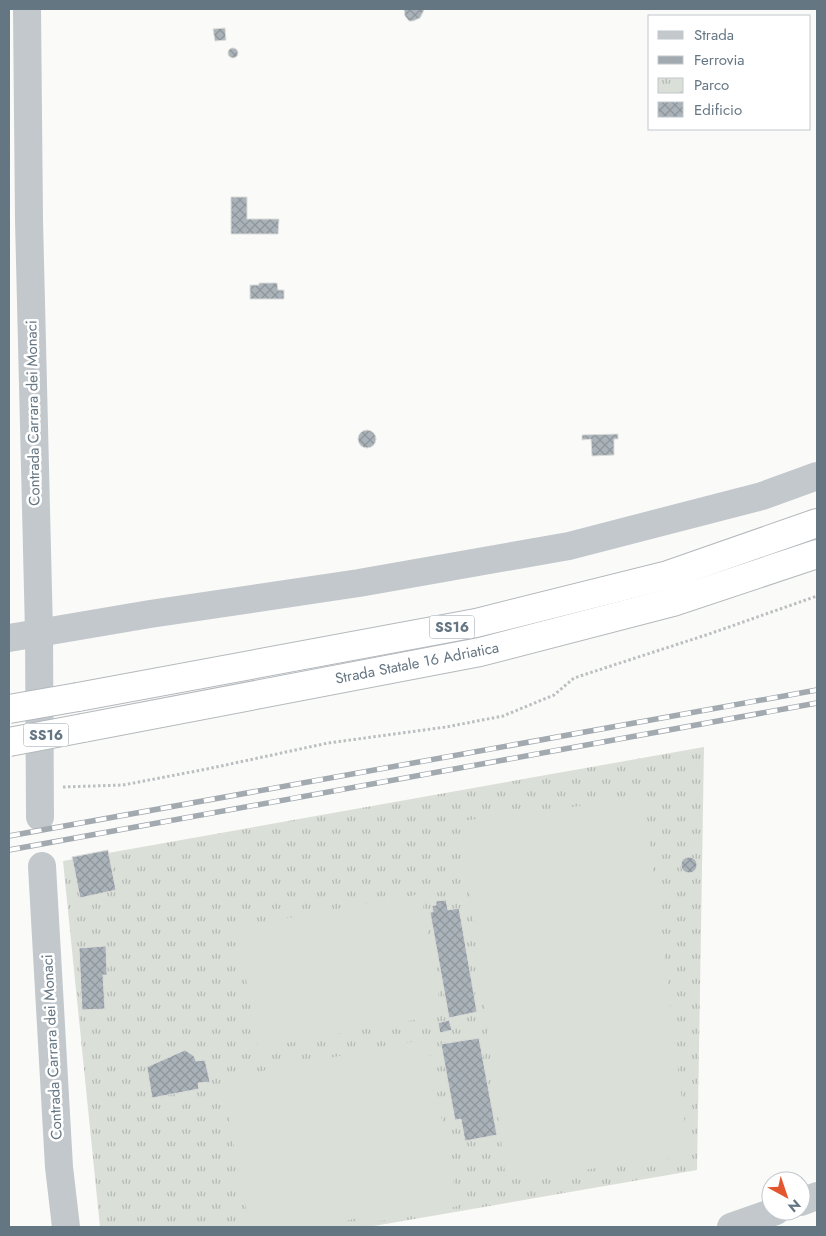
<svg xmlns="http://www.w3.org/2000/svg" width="826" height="1236" viewBox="0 0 826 1236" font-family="Jost,sans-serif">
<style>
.park{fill:url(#park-tufts)}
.pitch{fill:#dadfd7}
.building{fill:url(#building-cross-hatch);stroke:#dcdcda}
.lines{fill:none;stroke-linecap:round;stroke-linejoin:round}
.highway-casing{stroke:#b4b9bd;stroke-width:30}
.path{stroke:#bbbfc2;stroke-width:3;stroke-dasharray:2.5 2.5;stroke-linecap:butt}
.minor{stroke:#c3c8cc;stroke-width:28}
.highway{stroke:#fff;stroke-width:28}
.rail-casing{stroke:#a2aab0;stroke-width:5.5}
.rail{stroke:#fff;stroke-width:4;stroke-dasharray:11;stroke-linecap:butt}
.highway-bridge-casing{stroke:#b4b9bd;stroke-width:30;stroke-linecap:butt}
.highway-bridge{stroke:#fff;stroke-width:28}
.labels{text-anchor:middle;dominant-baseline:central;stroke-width:5;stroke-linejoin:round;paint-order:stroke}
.shield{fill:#fff;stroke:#939fa8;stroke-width:1}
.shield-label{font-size:14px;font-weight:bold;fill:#657683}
.street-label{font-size:15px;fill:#657683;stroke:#fff}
</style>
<defs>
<pattern id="park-tufts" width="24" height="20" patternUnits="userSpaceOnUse" patternTransform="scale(1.25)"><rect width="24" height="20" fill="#dadfd7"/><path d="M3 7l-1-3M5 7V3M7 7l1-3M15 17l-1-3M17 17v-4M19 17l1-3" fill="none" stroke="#b4b9b4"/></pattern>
<pattern id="building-cross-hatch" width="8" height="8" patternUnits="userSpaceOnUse" patternTransform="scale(1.25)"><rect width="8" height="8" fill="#aab3b9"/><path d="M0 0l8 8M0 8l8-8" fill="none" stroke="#8e969c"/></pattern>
</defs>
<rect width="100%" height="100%" fill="#fafaf8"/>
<path class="park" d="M704,747L697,1170L368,1227H100L63,861Z"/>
<g class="pitch">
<path d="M644,798L689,1156L506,1180L461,821Z"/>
<path d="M421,894L442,1015L258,1048L237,927Z"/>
<path d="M427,1039L458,1206L360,1225L359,1218L313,1227H250L221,1079Z"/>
</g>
<g class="building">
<path d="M404,9H424V10L420,18L413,21H409L405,16Z"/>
<path d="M225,28L226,40L215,41L213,29Z"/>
<circle cx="233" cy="53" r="5"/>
<path d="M231,197H247V219H279L278,234H231Z"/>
<path d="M259,283H277L278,290H284V299H250V285H259Z"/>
<circle cx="367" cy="439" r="9"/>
<path d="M618,434V439H614V455L592,456L591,439L582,440V435Z"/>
<path d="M108,850L116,890L80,898L72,857Z"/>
<circle cx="689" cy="865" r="8"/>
<path d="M446,900L448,910L459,908L477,1012L449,1018L430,912H433L432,906L436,905V901Z"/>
<path d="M106,946L107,975H103L105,1009L82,1010L79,948Z"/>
<path d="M449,1020L452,1030L440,1033L438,1023Z"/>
<path d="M479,1038L497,1135L465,1141L461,1119L455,1120L441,1044Z"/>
<path d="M185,1050L194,1056L196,1061L205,1060L210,1082L198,1083L199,1089L152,1098L147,1067Z"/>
</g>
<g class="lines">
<defs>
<g id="highway">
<path d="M78,697L476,623L668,575L817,523"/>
<path d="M83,728L480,652L673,602L817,554"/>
</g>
</defs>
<use href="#highway" class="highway-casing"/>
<path class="path" d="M63,787L123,785L207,769L328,743L446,727L503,716L554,695L574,678L709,634L817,596"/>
<g class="minor">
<path d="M27,9L29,220L39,632L40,817"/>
<path d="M9,638L150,614L359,583L569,546L762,496L817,476"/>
<path d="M42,866L59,1167L66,1227"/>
<path d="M801,1202L817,1196"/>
<path d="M731,1227L776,1211"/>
</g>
<use href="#highway" class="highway"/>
<defs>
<g id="rail">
<path d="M9,836L817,690"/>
<path d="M9,850L817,703"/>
</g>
</defs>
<use href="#rail" class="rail-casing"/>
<use href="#rail" class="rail"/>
<defs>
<g id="highway-bridge">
<path d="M9,709L78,697"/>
<path d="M9,742L83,728"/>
</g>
</defs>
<use href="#highway-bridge" class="highway-bridge-casing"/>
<use href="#highway-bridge" class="highway-bridge"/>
</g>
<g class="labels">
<g class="shield">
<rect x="429.5" y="615.5" width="45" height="23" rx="4"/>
<rect x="23.5" y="723.5" width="45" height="23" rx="4"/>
</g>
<g class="shield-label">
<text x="452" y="627">SS16</text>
<text x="46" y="735">SS16</text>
</g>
<g class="street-label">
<text transform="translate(33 413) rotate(-91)">Contrada Carrara dei Monaci</text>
<text transform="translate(417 663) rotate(-11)">Strada Statale 16 Adriatica</text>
<text transform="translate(52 1047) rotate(-93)">Contrada Carrara dei Monaci</text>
</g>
</g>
<rect width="826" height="1236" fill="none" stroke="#657683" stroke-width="20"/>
<rect x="648" y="15" width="162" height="115" fill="#ffffff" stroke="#c1c8cd"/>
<rect x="658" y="31" width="25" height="8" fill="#c3c8cc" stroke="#c1c8cd"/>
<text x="694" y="40" font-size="15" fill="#657683">Strada</text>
<rect x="658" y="56" width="25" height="8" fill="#a2aab0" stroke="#c1c8cd"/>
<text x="694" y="65" font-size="15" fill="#657683">Ferrovia</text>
<rect x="658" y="78" width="25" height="15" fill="url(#park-tufts)" stroke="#c1c8cd"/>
<text x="694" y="90" font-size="15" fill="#657683">Parco</text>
<rect x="658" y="102" width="25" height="15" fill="url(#building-cross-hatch)" stroke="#c1c8cd"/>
<text x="694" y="115" font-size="15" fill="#657683">Edificio</text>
<g transform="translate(786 1196) rotate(140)"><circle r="24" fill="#ffffff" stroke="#c1c8cd"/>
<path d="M0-4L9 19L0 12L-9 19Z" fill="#e4572e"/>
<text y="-8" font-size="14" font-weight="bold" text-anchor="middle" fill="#657683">N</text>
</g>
</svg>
